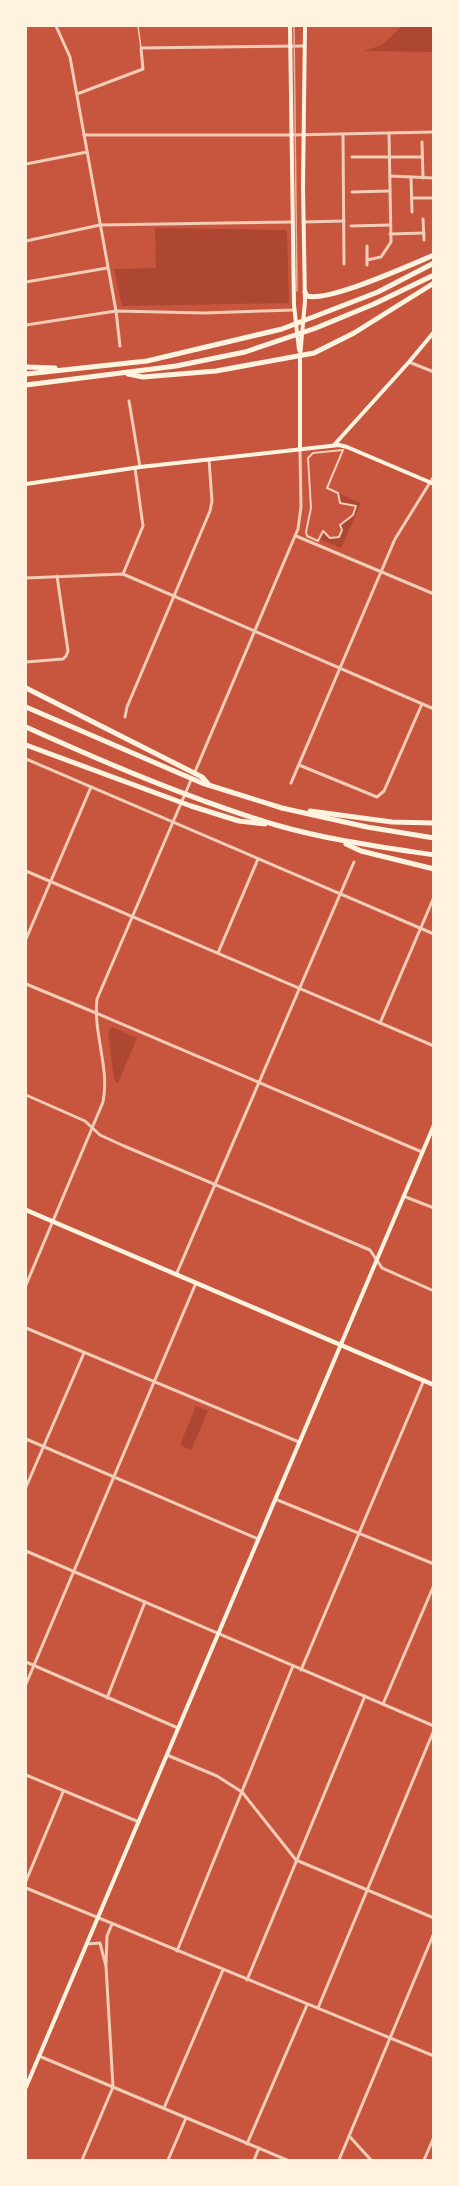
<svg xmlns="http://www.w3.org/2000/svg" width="459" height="2186" viewBox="0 0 459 2186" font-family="'Archivo Narrow',sans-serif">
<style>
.green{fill:#ae4732}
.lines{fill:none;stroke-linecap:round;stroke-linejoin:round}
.service{stroke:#f1ccb7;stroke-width:1.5}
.pedestrian{stroke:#f1ccb7;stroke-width:2}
.minor{stroke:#f1ccb7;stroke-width:3}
.tertiary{stroke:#f1ccb7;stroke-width:3}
.secondary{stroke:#fff3e0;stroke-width:4}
.primary{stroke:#fff3e0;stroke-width:4.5}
.motorway{stroke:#fff3e0;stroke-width:5}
.tram{stroke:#e9b49f;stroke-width:1.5}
</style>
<rect width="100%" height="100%" fill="#c8553d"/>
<g class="green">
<path d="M402,26H433V52L364,51L382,45Z"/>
<path d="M155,228L285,230L287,232L289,303L122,306L114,269L156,268Z"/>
<path d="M338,493L361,503L341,548L320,539L323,531L330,538L339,537L342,531L341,525L352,516L356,507L341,503Z"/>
<path d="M112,1027L137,1038L118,1083L114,1080L108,1032Z"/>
<path d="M196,1406L208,1411L191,1450L180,1445Z"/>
</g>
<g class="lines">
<path class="service" d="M138,26L141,48"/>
<path class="pedestrian" d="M343,450L327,488L338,493L340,503L356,506L353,515L340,525L342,530L339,537L330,538L323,531L318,541L307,536L306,532L311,508L308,458L313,453Z"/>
<g class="minor">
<path d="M56,26L70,57L116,311L120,346"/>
<path d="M77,94L143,69L141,48L304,46"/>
<path d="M343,134L344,264"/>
<path d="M84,135H291"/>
<path d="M422,142L423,178"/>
<path d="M352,157H422"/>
<path d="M26,164L87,152"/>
<path d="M390,176L434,178"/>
<path d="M411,177L412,212"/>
<path d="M352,192L390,191"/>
<path d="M412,198H434"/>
<path d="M423,219L424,240"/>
<path d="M304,222L344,221"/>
<path d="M351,226L390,225"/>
<path d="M390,234L424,233"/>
<path d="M26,241L100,225L292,222"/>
<path d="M367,246V265"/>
<path d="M367,260L381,257L391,242L389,133"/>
<path d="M26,282L107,268"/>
<path d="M26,325L116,311L204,313L294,310"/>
<path d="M129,401L140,467"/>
<path d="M296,536L434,594"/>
<path d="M123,574L143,526L135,468"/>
<path d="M26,662L63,659L66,656L68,651L57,576"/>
<path d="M125,717L127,707L210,511L212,501L209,460"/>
<path d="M26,759L434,934"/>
<path d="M299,765L377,797L384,791L422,704"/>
<path d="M291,783L395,539L434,476"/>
<path d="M26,871L434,1046"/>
<path d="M26,939L91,787"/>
<path d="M218,953L258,859"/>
<path d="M96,1013L422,1152"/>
<path d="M380,1023L434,897"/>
<path d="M26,1095L85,1121L100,1135L124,1146L370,1250L382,1268L434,1291"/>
<path d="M403,1196L434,1208"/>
<path d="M176,1275L354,862"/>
<path d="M26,1328L299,1442"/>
<path d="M26,1439L258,1539"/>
<path d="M26,1487L84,1353"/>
<path d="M275,1499L434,1564"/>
<path d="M26,1551L434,1726"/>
<path d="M26,1662L178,1728"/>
<path d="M301,1670L424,1380"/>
<path d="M26,1684L196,1283"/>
<path d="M107,1698L145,1602"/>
<path d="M383,1704L434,1585"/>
<path d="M26,1775L139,1822"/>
<path d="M26,1881L63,1792"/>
<path d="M177,1951L293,1666"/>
<path d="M106,1964L107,1936L112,1924"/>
<path d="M247,1980L365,1696"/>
<path d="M318,2008L434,1730"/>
<path d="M39,2056L287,2160"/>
<path d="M164,2108L223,1970"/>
<path d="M350,2137L371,2160"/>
<path d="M247,2144L307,2005"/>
<path d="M82,2160L113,2087L106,1966L100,1943L87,1944"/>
<path d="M168,2160L186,2118"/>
<path d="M254,2160L259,2148"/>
<path d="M339,2160L434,1933"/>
<path d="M424,2160L434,2137"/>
</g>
<g class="tertiary">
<path d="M291,135L434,132"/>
<path d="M409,362L434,372"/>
<path d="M26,578L123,574L434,709"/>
<path d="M194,774L298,529L301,507L300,449"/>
<path d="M26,984L96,1013"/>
<path d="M26,1285L103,1102C110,1068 93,1034 97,999L191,780"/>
<path d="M167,1755L217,1776L242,1792L296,1860L434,1918"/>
<path d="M26,1888L434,2056"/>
</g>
<g class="secondary">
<path d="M290,26L294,305L299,350"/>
<path d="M334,445L409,362L434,332"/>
<path d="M300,449V357L305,301L303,187L305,26"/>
<path d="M26,484L140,467L339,445L347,447L434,484"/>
<path d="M26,2087L434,1125"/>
</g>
<path class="primary" d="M26,1210L434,1385"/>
<g class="motorway">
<path d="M305,292L307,296C329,302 410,265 434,255"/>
<path d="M26,367L55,368"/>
<path d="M26,374L147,361L282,329L378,292L434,263"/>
<path d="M128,374L143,377L216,371L314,353L354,333L434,283"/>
<path d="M26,385L176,366L245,352L316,328L374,304L434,275"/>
<path d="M26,688L202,777L209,785"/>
<path d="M26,707L202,783L282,808L367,827L434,838"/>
<path d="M26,727C108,764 190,799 276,825C328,840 381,847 434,855"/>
<path d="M26,745L191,806L239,821L265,824"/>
<path d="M310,811L392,822L434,823"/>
<path d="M346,844L361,851L434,869"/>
</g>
<path class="tram" d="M294,26L297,291"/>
</g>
<rect width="459" height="2186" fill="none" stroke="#fff3e0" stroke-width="54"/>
</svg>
